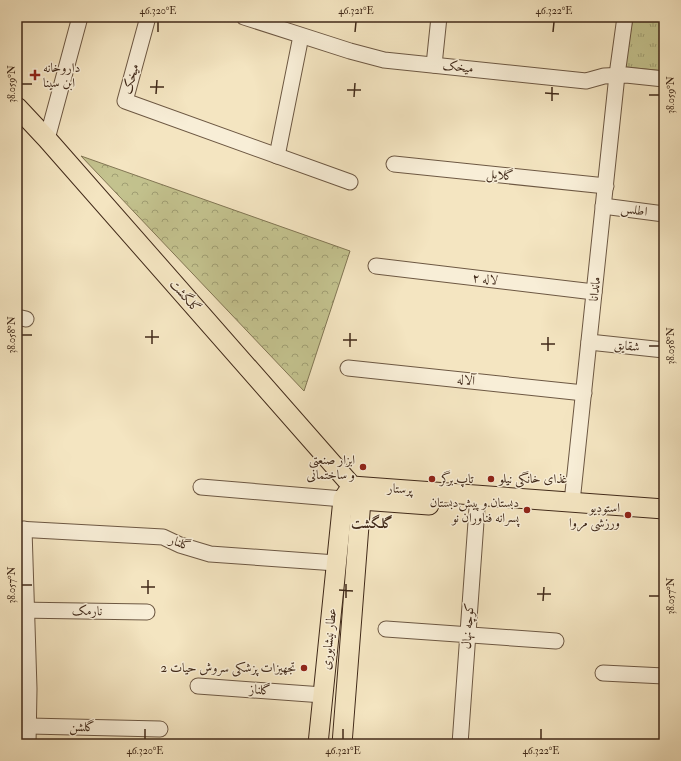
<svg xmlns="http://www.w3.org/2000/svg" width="681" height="761" viewBox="0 0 681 761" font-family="'IM FELL Double Pica',Amiri,serif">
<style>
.forest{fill:url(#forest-crowns);stroke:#827654}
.park{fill:url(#park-tufts);stroke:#827654}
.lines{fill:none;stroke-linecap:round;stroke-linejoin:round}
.minor-casing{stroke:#6d5843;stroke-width:17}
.major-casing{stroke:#402919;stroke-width:21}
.minor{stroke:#f8eed7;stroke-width:15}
.major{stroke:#f4e5c1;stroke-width:19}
.ticks{fill:none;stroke:#402919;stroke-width:1.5}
.poi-dot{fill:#8f2418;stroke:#f8eed7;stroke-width:1.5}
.labels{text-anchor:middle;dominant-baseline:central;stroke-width:3;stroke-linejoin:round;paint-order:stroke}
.street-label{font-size:13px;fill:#402919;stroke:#f8eed7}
.poi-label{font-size:13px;fill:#402919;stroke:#f8eed7;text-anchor:end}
.neighbourhood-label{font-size:14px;font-weight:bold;fill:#402919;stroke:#f8eed7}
.neatline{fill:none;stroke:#402919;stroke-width:1.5}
.ticks-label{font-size:10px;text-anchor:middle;fill:#402919}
</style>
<defs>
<pattern id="forest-crowns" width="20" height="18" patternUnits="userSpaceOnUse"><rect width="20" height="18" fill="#c3c28e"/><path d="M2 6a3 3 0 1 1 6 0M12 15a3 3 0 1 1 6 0" fill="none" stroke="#a09e73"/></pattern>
<pattern id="park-tufts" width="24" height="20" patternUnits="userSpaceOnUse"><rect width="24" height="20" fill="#c3c28e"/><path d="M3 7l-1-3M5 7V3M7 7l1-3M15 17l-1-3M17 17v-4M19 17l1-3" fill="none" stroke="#a09e73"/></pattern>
</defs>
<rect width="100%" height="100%" fill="#f4e5c1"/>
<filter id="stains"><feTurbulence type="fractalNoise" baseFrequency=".005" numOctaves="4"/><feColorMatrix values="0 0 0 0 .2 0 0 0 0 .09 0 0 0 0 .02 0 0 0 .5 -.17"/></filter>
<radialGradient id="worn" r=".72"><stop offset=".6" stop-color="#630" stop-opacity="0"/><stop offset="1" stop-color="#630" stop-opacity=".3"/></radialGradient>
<path class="forest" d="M81,156L350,251L304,391Z"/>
<path class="park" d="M633,17H664V71L625,67Z"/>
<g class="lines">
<defs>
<g id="minor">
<path d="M148,17L125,101L350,182"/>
<path d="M244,17L350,51L384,60L586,81L604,76L626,75L664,79"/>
<path d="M434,65L439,17"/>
<path d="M47,139L80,17"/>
<path d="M277,156L301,36"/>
<path d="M394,164L606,186"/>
<path d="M603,206L664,214"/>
<path d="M376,266L594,292"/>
<path d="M17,317L26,319"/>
<path d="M589,342L664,350"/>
<path d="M348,368L584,393"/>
<path d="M201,487L343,499"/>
<path d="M572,502L617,75L625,17"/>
<path d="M17,529L163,537L180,545L210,554L336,563"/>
<path d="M24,529L29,689L28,744"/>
<path d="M17,610L147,612"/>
<path d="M386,629L556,641"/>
<path d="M603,673L664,676"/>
<path d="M198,686L323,695"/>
<path d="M29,726L160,729"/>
<path d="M460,744L477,508"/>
</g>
<g id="major">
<path d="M17,107L47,139L352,486L361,500L342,744"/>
<path d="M352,486L664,509"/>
<path d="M361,500L429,505"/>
<path d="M318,744L343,499L352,486"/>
</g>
</defs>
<use href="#minor" class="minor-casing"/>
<use href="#major" class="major-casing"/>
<use href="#minor" class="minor"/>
<use href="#major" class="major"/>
</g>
<path class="ticks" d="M158,32V22M355,32L356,22M553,32L554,22M22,84H32M150,87H164M347,90H361M545,93L559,94M156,94L157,80M649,95H659M354,97L355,83M552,101V87M22,335H32M145,337H159M343,340H357M152,344V330M541,344H555M649,346H659M350,347V333M548,351V337M22,585H32M141,587H155M339,590L353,591M148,594V580M537,594H551M649,596H659M346,598V584M543,601L544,587M145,739V729M343,739V729M541,739V729"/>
<g class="poi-dot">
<path d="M33 69h4v4h4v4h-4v4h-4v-4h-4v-4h4z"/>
<circle cx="363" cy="467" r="4"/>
<circle cx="432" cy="479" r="4"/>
<circle cx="491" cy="479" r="4"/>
<circle cx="527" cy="510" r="4"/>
<circle cx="628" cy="515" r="4"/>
<circle cx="304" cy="668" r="4"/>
</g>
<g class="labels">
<g class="street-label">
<text transform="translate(458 67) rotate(6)">میخک</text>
<text transform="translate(131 79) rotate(-75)">میخک</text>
<text transform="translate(500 175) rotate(6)">گلایل</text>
<text transform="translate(634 210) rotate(8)">اطلس</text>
<text transform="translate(485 279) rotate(7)">لاله ۲</text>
<text transform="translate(595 289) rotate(-84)">ماندانا</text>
<text transform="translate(185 296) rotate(49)">گلگشت</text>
<text transform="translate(627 346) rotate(6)">شقایق</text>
<text transform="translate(466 380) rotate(6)">آلاله</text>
<text transform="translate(400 489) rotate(4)">پرستار</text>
<text transform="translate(180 543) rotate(22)">گلنار</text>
<text transform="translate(87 611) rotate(1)">نارمک</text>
<text transform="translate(468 626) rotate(-86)">کوچه نهال</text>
<text transform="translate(329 639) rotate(-84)">عطار نیشابوری</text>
<text transform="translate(260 690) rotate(4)">گلناز</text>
<text transform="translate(82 727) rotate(1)">گلشن</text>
</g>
<g class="poi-label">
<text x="43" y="68" text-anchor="start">داروخانه<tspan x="43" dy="15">ابن سینا</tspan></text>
<text x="355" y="460">ابزار صنعتی<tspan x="355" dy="15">و ساختمانی</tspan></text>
<text x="440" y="479" text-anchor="start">تاپ برگر</text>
<text x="499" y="479" text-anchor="start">غذای خانگی نیلو</text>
<text x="519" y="503">دبستان و پیش‌دبستان<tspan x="519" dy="15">پسرانه فناوران نو</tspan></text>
<text x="620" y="508">استودیو<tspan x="620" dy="15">ورزشی مروا</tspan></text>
<text x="296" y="668">تجهیزات پزشکی سروش حیات 2</text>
</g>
<g class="neighbourhood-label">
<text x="372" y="523">گلگشت</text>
</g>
</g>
<rect width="681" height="761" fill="none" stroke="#f4e5c1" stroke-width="44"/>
<rect x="22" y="22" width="637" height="717" class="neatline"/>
<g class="ticks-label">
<text x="158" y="14">46.320°E</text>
<text x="356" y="14">46.321°E</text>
<text x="554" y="14">46.322°E</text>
<text transform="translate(11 84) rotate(-90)" y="4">38.059°N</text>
<text transform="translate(670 95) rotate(-90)" y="4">38.059°N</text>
<text transform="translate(11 335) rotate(-90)" y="4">38.058°N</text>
<text transform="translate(670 346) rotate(-90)" y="4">38.058°N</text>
<text transform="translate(11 585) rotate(-90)" y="4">38.057°N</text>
<text transform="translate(670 596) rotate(-90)" y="4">38.057°N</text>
<text x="145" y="754">46.320°E</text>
<text x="343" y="754">46.321°E</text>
<text x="541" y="754">46.322°E</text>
</g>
<rect width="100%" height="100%" filter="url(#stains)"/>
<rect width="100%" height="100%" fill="url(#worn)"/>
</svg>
